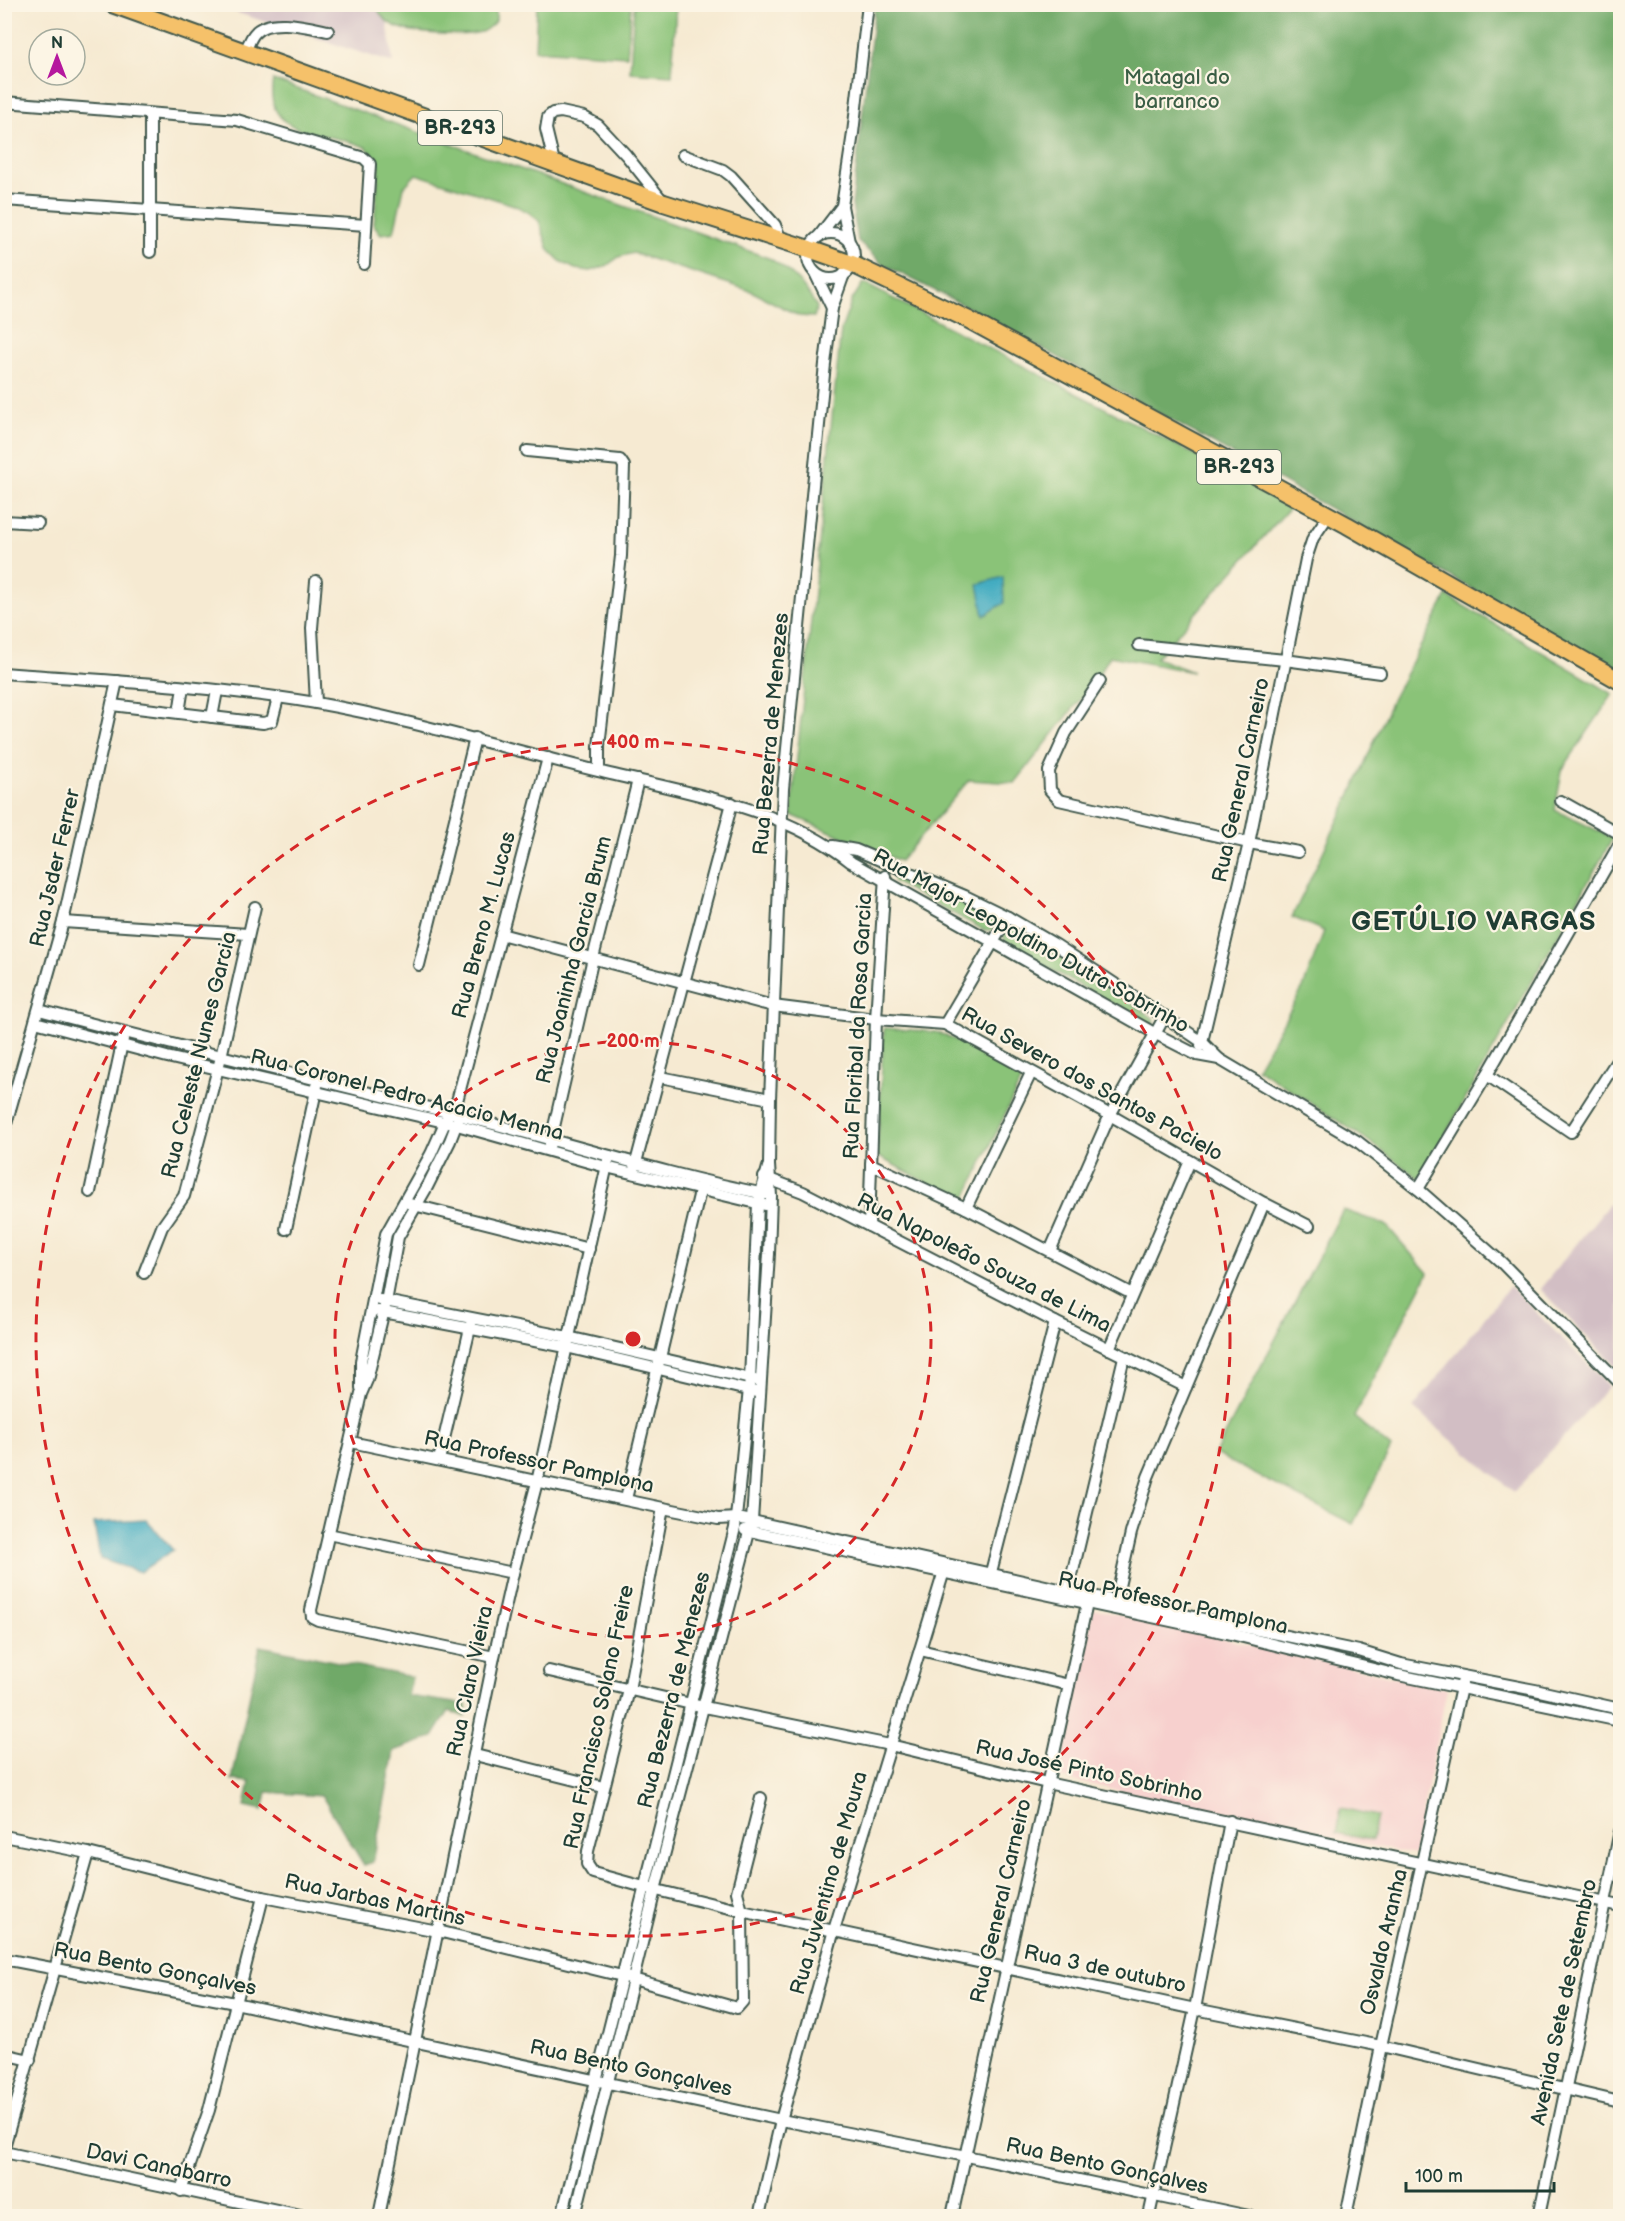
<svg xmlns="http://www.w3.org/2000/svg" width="1625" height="2221" viewBox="0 0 1625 2221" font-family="'Balsamiq Sans',sans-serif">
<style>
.built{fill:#f7d0ce}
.industrial{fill:#d2bec4}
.green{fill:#8ac378;stroke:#548056;stroke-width:1.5}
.forest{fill:#6fa968;stroke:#47734e;stroke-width:1.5}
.water{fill:#42acc1;stroke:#30747a;stroke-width:1.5}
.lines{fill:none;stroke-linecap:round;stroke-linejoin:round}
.minor-casing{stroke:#3f574c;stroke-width:14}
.trunk-casing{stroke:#3f574c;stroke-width:20}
.minor{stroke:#fff;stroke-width:10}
.trunk{stroke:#f5c16b;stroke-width:16}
.ring{fill:none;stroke:#d62828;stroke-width:3;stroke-dasharray:10 8}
.labels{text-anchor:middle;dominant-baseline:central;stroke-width:4.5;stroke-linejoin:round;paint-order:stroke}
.shield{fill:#fcf5e5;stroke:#617469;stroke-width:1.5}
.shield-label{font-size:20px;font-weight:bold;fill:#1f3d34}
.park-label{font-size:21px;fill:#3a5e45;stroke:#fcf5e5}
.street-label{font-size:21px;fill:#1f3d34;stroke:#fcf5e5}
.district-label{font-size:27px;font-weight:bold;letter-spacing:1.5px;fill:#1f3d34;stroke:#fcf5e5}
.centre{fill:#d62828;stroke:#fcf5e5;stroke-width:3}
.ring-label{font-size:18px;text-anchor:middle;font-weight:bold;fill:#d62828;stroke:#fcf5e5;stroke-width:4.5;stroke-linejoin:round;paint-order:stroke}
</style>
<rect width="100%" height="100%" fill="#fcf5e5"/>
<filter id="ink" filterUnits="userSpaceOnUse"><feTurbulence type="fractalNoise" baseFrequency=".0167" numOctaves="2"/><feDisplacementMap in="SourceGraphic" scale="12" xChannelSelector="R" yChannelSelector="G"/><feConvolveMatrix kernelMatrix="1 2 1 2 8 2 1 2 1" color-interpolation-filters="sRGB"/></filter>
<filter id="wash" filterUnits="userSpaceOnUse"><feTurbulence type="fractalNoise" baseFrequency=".008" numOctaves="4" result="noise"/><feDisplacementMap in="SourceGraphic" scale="24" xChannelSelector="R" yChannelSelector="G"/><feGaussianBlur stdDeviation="1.35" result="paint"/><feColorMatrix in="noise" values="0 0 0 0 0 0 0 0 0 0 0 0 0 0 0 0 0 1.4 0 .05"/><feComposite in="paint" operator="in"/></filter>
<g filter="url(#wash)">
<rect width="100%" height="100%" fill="#f6ead2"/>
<path class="built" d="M1093,1609L1447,1689L1414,1855L1056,1777Z"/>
<g class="industrial">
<path d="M213,5H385L393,63Z"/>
<path d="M1609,1204L1620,1212V1365L1617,1368L1540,1289Z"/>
<path d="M1510,1286L1609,1386L1514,1492L1413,1408Z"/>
</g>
<g class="green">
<path d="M375,5H496V21C491,25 486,31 481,32C463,37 409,34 393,25C384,21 380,13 375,5Z"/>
<path d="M537,5H631L627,56L535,50Z"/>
<path d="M634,5H676L672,75L630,72Z"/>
<path d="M273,80L771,259C795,275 802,283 817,307L814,317L799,316L751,291L633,253L619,257L606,266L591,271L575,269L560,261L549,250L539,221L528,212L514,205L416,174L404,187L394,232L381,234L374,225L379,165C375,159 371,150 365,147C328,130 262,140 273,80Z"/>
<path d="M863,283L1292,505L1156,658L1193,672L1110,656L1093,683L1015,783L969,780L900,861L791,815L841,330L852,300Z"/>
<path d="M1447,596L1613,694L1562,770L1555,810L1613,838L1420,1179L1363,1137L1257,1068L1303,988L1324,931L1292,917L1356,783L1393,698Z"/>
<path d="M895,876L989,913L994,917L995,924L991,930H984L894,882L893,878Z"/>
<path d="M1010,929H1015L1080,968L1153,1018L1154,1023L1152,1025L1148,1024L1006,944L1003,935Z"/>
<path d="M884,1028L936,1032L961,1042L1022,1078L964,1202L877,1156Z"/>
<path d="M1343,1210L1386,1225L1428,1273L1354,1417L1391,1448L1353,1524L1215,1454Z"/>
<path d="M1341,1808L1377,1816L1372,1840L1336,1833Z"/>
</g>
<g class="forest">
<path d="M875,5H1620V673L1367,529L977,312L882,264L858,241L852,205Z"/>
<path d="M260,1646L412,1677L408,1696L467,1705L465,1717L449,1711L433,1737L394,1751L373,1862L364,1865L322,1796L267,1792L263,1810L245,1806L250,1782L232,1780Z"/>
</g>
<g class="water">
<path d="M1003,577L1004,603L984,616L978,584Z"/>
<path d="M146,1520L173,1550L140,1572L100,1559L94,1523Z"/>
</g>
</g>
<g filter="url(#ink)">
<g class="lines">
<defs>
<g id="minor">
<path d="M245,51C248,46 250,39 254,34C268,16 309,27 328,31"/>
<path d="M4,102L237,120L364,158L370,164L364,264"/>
<path d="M150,114V252"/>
<path d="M683,155L723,170L731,176L775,225L781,240"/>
<path d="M554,162L546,129L548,117L553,113L561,112L584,117L598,125L626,155L662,200"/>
<path d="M4,200L366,225"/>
<circle cx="831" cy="256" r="23"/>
<path d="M819,236L842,206"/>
<path d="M849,242L842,206L853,133L868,4"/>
<path d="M815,273L832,308"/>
<path d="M527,451L620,460L624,466L621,556L599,746V771"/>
<path d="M4,521L38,523"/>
<path d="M316,581L312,628L316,703"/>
<path d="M1139,645L1285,660L1380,673"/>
<path d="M4,673C108,681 213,686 316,703C413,720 507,749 602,772C688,793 780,806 851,862L1156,1034L1197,1055L1219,1059"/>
<path d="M1100,681L1066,733L1049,771L1050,790L1059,800L1249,843L1298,852"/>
<path d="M112,705L263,723L272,721L278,698"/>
<path d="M179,713L183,687"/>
<path d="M212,717L217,691"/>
<path d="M1561,801L1620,834"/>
<path d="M833,846L856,850L965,896L1008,917L1056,945L1189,1033L1202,1042L1219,1059L1357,1141L1418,1189L1501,1262L1620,1383"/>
<path d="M63,922L248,934"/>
<path d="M501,934L773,1006L876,1019L945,1024L1110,1115L1264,1203L1309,1226"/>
<path d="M419,965L475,738"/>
<path d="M39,1010C179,1047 321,1080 462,1116C563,1141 662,1174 765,1194"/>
<path d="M35,1022L167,1057L457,1125L606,1167L765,1205"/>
<path d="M945,1024L1008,917"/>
<path d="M1201,1046L1249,843L1306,559L1313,538L1328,516"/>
<path d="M1487,1075L1571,1132L1620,1056"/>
<path d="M660,1077L770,1099"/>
<path d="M457,1101L460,1115L450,1141L427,1187L398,1237L386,1302L367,1380L361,1394L311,1610L312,1617L318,1620L494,1657"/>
<path d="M454,1105L457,1101L548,758"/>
<path d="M4,1131L63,922L117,681"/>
<path d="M550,1144L593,958L638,780"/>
<path d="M871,1164L966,1208L1132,1294"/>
<path d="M634,1170L732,803"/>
<path d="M764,1177L803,1192L1055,1322L1186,1387"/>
<path d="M1418,1189L1487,1075L1620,843"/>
<path d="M90,1192L123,1039"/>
<path d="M410,1204L589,1249"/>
<path d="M966,1208L1031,1073"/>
<path d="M869,1226L876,1019L885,876"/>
<path d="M286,1229L317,1086"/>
<path d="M1050,1251L1110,1115L1165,1016"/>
<path d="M144,1273L162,1227L184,1196L221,1057L255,907"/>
<path d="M380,1300L568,1337L755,1380"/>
<path d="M378,1311L566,1347L756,1392"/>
<path d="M1109,1349L1190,1161"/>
<path d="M361,1388V1361L386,1234L431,1154L447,1118"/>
<path d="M351,1442L663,1508L718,1519L737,1518L752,1521L1068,1591L1359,1651L1401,1664L1535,1690L1620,1709"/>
<path d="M439,1460L471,1324"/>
<path d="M626,1499L702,1183"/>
<path d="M663,1508L629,1690L588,1851L587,1864L593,1873L644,1887L742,1911L1195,2009L1381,2046L1620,2102"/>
<path d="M745,1530L1227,1633L1398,1675L1620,1721"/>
<path d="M328,1534L513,1573"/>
<path d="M989,1580L1055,1322"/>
<path d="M1067,1596L1124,1357"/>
<path d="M1115,1604L1131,1533L1148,1477L1264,1203"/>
<path d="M920,1650L1069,1685"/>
<path d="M549,1671L704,1707L890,1745L1047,1783L1620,1906"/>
<path d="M475,1755L603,1787"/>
<path d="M4,1836L88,1853L263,1897L438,1931L622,1976L737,2008L743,2001L742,1911L737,1892L761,1798"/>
<path d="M4,1959L235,2003L781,2120L966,2156L1249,2216"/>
<path d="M4,2054L30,2060"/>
<path d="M4,2147L88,1853"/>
<path d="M4,2152L305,2216"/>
<path d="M181,2191L209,2110L263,1897"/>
<path d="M379,2216L494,1657L513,1573L537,1482L609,1156"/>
<path d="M562,2216L735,1528L750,1379L758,1204L768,1167"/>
<path d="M575,2216L655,1890L752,1521L769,1254L771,1196L769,1165L770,1099L783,789L825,364L832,308L844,274"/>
<path d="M759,2216L781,2120L834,1930L945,1568"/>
<path d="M952,2216L1088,1599"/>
<path d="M1149,2216L1195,2009L1230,1821"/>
<path d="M1346,2216L1381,2046L1462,1683"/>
<path d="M1539,2216L1620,1831"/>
</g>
<path id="trunk" d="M112,4L664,203L809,249L852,264L969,320L1347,525L1620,681"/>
</defs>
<use href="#minor" class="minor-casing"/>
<use href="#trunk" class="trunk-casing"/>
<use href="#minor" class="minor"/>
<use href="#trunk" class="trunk"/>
</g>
</g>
<g class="ring">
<circle cx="633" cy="1339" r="298"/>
<circle cx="633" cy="1339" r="597"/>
</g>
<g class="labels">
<g class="shield">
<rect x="418" y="111" width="84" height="34" rx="4.5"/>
<rect x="1197" y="450" width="84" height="34" rx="4.5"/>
</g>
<g class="shield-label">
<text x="460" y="128">BR-293</text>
<text x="1239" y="467">BR-293</text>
</g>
<g class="park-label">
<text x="1177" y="77">Matagal do<tspan x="1177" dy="24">barranco</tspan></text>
</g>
<g class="street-label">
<text transform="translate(771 734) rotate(-85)">Rua Bezerra de Menezes</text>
<text transform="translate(1241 780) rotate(-78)">Rua General Carneiro</text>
<text transform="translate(55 868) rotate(-77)">Rua Jsder Ferrer</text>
<text transform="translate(484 925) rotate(-75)">Rua Breno M. Lucas</text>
<text transform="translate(1031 941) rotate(29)">Rua Major Leopoldino Dutra Sobrinho</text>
<text transform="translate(574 960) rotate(-76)">Rua Joaninha Garcia Brum</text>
<text transform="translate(858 1026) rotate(-87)">Rua Floribal da Rosa Garcia</text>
<text transform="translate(199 1055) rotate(-76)">Rua Celeste Nunes Garcia</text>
<text transform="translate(1092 1084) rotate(29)">Rua Severo dos Santos Pacielo</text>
<text transform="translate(407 1095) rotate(14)">Rua Coronel Pedro Acacio Menna</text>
<text transform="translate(984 1263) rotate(27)">Rua Napoleão Souza de Lima</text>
<text transform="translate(539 1462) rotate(12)">Rua Professor Pamplona</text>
<text transform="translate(1173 1603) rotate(12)">Rua Professor Pamplona</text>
<text transform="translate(470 1681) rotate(-78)">Rua Claro Vieira</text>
<text transform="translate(674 1690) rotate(-76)">Rua Bezerra de Menezes</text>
<text transform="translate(599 1717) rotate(-78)">Rua Francisco Solano Freire</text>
<text transform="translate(1089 1771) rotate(12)">Rua José Pinto Sobrinho</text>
<text transform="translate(829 1883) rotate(-74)">Rua Juventino de Moura</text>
<text transform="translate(375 1900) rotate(12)">Rua Jarbas Martins</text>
<text transform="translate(1001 1901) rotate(-77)">Rua General Carneiro</text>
<text transform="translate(1384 1942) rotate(-77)">Osvaldo Aranha</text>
<text transform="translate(155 1969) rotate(11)">Rua Bento Gonçalves</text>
<text transform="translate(1105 1969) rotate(12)">Rua 3 de outubro</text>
<text transform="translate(1564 2002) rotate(-78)">Avenida Sete de Setembro</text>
<text transform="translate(631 2068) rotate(12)">Rua Bento Gonçalves</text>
<text transform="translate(159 2166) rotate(12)">Davi Canabarro</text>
<text transform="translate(1107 2166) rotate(12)">Rua Bento Gonçalves</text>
</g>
<g class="district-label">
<text x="1474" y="922">GETÚLIO VARGAS</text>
</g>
</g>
<circle cx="633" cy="1339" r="9" class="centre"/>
<g class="ring-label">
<text x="633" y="748">400 m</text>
<text x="633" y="1047">200 m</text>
</g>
<rect width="1625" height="2221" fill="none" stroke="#fcf5e5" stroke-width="24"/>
<g transform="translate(57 57)"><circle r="28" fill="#fcf5e5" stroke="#a4ab9e" stroke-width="1.5"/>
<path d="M0-4.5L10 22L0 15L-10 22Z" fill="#b5179e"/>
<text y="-9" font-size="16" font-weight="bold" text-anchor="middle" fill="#1f3d34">N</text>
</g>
<path d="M1406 2182v9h148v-9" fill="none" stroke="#1f3d34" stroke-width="3"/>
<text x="1415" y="2182" font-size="18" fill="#1f3d34" stroke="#fcf5e5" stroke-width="4.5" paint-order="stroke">100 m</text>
</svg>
